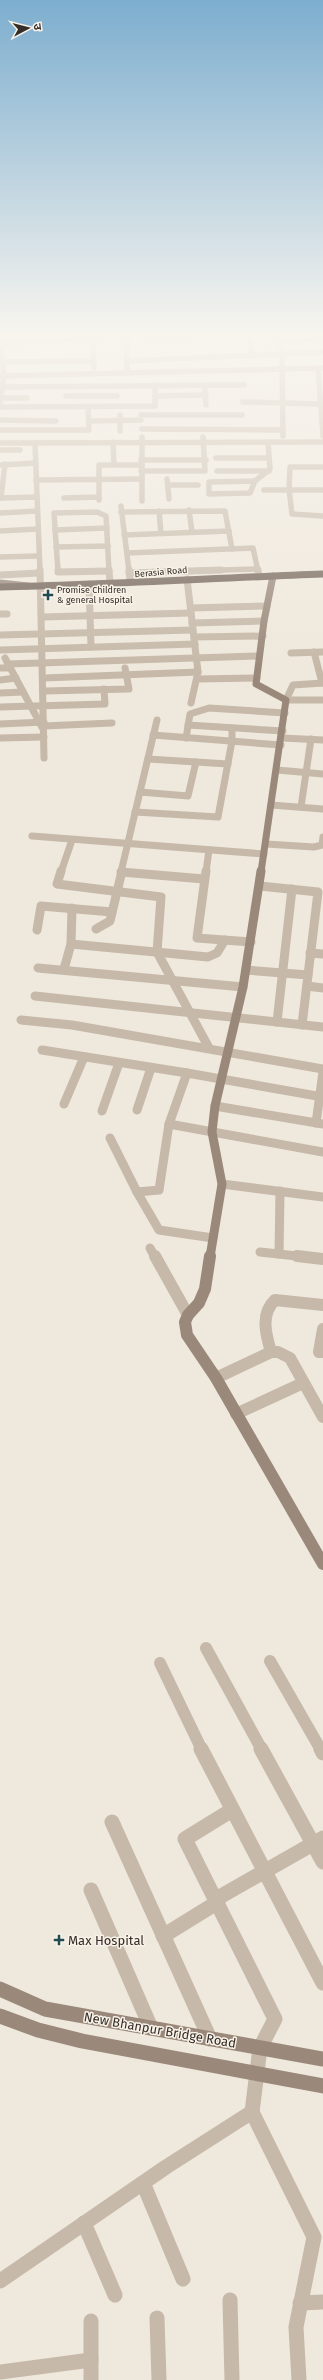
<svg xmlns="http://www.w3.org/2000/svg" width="323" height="2380" viewBox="0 0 323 2380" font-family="'Fira Sans','Noto Sans Devanagari',sans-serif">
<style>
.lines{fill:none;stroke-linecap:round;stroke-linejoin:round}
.street-far4{stroke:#c6b9a9;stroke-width:5.5}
.street-far3{stroke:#c6b9a9;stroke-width:7}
.street-far2{stroke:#c6b9a9;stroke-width:9}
.street-far1{stroke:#c6b9a9;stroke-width:12}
.street{stroke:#c6b9a9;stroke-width:15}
.secondary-far3{stroke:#9a897b;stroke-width:7}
.secondary-far2{stroke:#9a897b;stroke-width:9}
.secondary-far1{stroke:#9a897b;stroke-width:12}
.secondary{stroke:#9a897b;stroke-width:15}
.primary{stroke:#75665b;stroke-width:7}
.poi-dot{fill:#224a52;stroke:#f8f2e8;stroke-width:1.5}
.labels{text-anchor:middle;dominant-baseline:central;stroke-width:3;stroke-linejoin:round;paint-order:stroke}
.far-street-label{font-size:9px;fill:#342d28;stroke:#f8f2e8}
.far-poi-label{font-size:9px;fill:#342d28;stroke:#f8f2e8;text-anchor:start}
.near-poi-label{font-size:13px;fill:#342d28;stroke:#f8f2e8;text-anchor:start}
.near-street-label{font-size:13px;fill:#342d28;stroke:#f8f2e8}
</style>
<rect width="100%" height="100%" fill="#efe8dc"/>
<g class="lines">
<g class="street-far4">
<path d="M127,336V368"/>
<path d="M249,336L253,356"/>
<path d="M275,336L282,355L283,436"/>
<path d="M0,338L4,376L0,404"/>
<path d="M93,338L94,368"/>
<path d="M146,339L249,337"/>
<path d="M277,342L323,339"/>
<path d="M2,343L127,337"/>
<path d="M127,361L323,352"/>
<path d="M2,362L94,361"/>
<path d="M318,368L323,436"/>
<path d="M0,376L323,368"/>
<path d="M2,387L244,385"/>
<path d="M205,389L206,405"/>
<path d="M66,396H117"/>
<path d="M155,396L206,395"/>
<path d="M1,398H27"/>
<path d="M243,402L320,404"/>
<path d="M0,407L155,406V385"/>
<path d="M120,415V431"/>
<path d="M141,415H242"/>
<path d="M0,420L56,421"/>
<path d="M89,421L141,420"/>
<path d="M142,429L283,430"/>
<path d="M0,430H89L88,407"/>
<path d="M142,437V501"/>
<path d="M113,442L114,465"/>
<path d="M0,443L322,442"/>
<path d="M35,443L40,571"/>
<path d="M0,450H20"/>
<path d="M216,458H269"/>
<path d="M141,460H206"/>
<path d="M0,465L35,463"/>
<path d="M323,467H290L289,489L292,514L323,516"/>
<path d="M141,471H205L203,437"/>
<path d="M217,471H269"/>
<path d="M167,479L169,499"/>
<path d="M36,480L142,479"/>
<path d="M255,481L250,493L209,494V482Z"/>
<path d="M255,481L270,469L268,442"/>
<path d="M168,485H198"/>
<path d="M264,490H323"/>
<path d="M0,498L36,497"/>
<path d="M1,498L5,464"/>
<path d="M64,498L99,497"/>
<path d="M99,500V465H141"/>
<path d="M121,506L129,571"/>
<path d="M189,510L192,532"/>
<path d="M159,511L161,533"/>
<path d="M121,512L225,511L232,549"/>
<path d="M0,513L37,511"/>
<path d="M55,530L107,528"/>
<path d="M0,531L37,529"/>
<path d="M124,535L229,531"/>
<path d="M56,547L108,546"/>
<path d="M127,553L253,548L258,571"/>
<path d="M0,557L38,556"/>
<path d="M58,571L54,513L97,512L106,516L109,571"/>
<path d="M101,571H109"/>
<path d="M188,571L258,569"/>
</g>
<g class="street-far3">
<path d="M40,570L44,758"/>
<path d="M58,570V572L109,571"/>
<path d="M109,570L110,584"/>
<path d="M129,570L130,580"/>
<path d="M258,570L259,576"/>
<path d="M129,573L221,570"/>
<path d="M0,575L38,573"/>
<path d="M187,579L198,672L191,703"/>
<path d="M89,584L91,647"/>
<path d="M191,608L267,606"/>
<path d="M0,614H7"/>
<path d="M42,617L191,613"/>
<path d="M192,623L264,621"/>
<path d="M0,635L193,630"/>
<path d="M194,637L263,636"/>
<path d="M0,650L195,644"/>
<path d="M314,652L322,683"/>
<path d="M291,653L323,652"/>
<path d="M5,658L43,729"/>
<path d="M8,664L259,656"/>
<path d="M0,668H10"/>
<path d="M44,678L198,672"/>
<path d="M198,679L257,678"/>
<path d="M0,680L16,678"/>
<path d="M323,683L293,685L286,700H323"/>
<path d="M44,691L129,689L125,668"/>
<path d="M0,693L23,692"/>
<path d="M0,707L105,704L104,689"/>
<path d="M0,724L44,722"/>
<path d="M188,725L283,731"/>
<path d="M44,726L112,723"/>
<path d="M153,735L281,745"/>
<path d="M0,738L44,737"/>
<path d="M186,738L190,714L209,708L285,713"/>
<path d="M282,738L323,740"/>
<path d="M148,759L228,764"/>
<path d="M277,770L323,774"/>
<path d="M140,792L188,796L196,762"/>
<path d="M271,805L323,809"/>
<path d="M301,807L311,739"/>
<path d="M135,812L218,817L232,741V728"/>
<path d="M32,836L264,854"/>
<path d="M266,844L314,847L322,845L323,837"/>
<path d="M61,872L72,840"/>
<path d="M121,872L157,720"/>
<path d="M206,872L209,850"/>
</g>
<g class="street-far2">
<path d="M61,871L57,884L161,897L157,952L209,1048"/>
<path d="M206,871L197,938L251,942"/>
<path d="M121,872L204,879"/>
<path d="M260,886L318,892L302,1025"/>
<path d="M96,929L110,921L122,871"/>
<path d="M37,930L41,906L112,912"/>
<path d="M71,944L208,957L217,953L225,940"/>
<path d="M310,953L323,954"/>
<path d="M38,968L243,987"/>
<path d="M64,969L71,944L72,908"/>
<path d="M246,970L308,975"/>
<path d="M307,986L323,988"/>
<path d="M35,996L323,1027"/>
<path d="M21,1020L72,1025L323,1069"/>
<path d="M277,1022L292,889"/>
<path d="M42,1050L187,1073"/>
<path d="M323,1097L187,1073L169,1124L323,1152"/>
<path d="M64,1104L84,1057"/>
<path d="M215,1106L323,1124"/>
<path d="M137,1110L151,1068"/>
<path d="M102,1111L119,1063"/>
<path d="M316,1123L323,1072"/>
<path d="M169,1124L159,1190L137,1192L159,1230L213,1238"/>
<path d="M110,1138L137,1192"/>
<path d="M222,1184L323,1197"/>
<path d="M150,1248L155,1257"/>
<path d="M260,1252L306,1257"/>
<path d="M279,1254L280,1191"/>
</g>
<g class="street-far1">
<path d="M155,1256L188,1315"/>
<path d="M297,1256L323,1259"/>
<path d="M323,1329L319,1352H323"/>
<path d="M271,1352C266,1335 260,1314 275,1300L323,1305"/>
<path d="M216,1378L271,1352H278L290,1358L323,1417"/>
<path d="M236,1414L303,1383"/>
<path d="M206,1648L262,1750"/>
<path d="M270,1661L321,1750"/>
<path d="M160,1663L202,1750"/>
</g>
<g class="street">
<path d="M201,1749L323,1983"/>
<path d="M261,1749L323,1862"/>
<path d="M321,1749L323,1753"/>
<path d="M112,1822L210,2039"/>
<path d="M91,1890L151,2028"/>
<path d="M216,1899L323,1838"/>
<path d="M163,1936L218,1902"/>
<path d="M252,2112L314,2237L296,2327L299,2380"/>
<path d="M143,2183L183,2279"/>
<path d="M84,2223L115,2295"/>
<path d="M0,2281L166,2167L252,2112L260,2048L275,2019L185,1839L232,1810"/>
<path d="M230,2300L232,2380"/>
<path d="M300,2303L323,2302"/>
<path d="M157,2318L159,2380"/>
<path d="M91,2321V2380"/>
<path d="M0,2372L91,2360"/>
</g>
<g class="secondary-far3">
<path d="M0,583L28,586"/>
<path d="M261,872L286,700L256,684L264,621L273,576"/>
</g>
<path class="secondary-far2" d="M210,1257L222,1184L212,1132L215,1106L243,987L261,871"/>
<path class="secondary-far1" d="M210,1256L205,1289L199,1303L188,1315L185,1322L187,1335L216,1378L323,1564"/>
<g class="secondary">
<path d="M0,1989L45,2009L323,2059"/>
<path d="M0,2016L38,2030L82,2041L323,2086"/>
</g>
<path class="primary" d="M0,587C108,585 215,578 323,574"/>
</g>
<linearGradient id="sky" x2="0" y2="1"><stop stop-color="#7daecf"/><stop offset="0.5" stop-color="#f8f5ef"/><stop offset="1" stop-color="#f8f5ef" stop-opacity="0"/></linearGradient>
<rect width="323" height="669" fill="url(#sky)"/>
<g class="poi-dot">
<path d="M46 589h4v4h4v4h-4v4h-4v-4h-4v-4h4z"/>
<path d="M57 1934h4v4h4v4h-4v4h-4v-4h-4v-4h4z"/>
</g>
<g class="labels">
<g class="far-street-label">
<text transform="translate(161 572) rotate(-5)">Berasia Road</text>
</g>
<g class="far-poi-label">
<text x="57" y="590">Promise Children<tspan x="57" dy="10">&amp; general Hospital</tspan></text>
</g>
<g class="near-poi-label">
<text x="68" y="1940">Max Hospital</text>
</g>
<g class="near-street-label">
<text transform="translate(160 2030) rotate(10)">New Bhanpur Bridge Road</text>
</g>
</g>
<g transform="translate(28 28) rotate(83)" stroke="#f8f2e8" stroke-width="3" paint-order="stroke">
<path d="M0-3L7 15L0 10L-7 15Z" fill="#342d28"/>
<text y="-6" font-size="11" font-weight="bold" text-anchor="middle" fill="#342d28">उ</text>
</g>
</svg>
